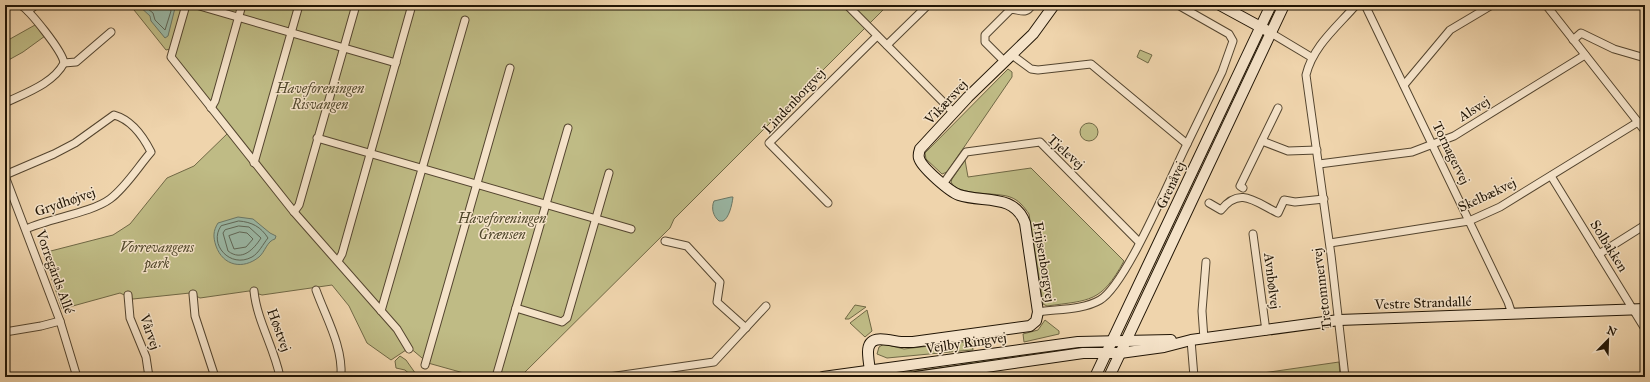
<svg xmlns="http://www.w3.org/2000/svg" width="1650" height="382" viewBox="0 0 1650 382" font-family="'IM FELL Great Primer',serif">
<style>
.green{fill:#bfbb85;stroke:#706845}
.water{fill:#9ab8a6;stroke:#6a7766}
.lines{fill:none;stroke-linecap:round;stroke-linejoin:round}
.shore{stroke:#5e6656;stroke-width:1}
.street-casing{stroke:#54452f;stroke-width:9}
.secondary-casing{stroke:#211505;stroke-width:12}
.street{stroke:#f5e3c9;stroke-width:7}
.secondary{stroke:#f5e3c9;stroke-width:10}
.labels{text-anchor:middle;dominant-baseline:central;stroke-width:3;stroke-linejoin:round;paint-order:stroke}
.park-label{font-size:14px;font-style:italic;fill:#50472b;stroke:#f5e3c9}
.street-label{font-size:14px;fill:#211505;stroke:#f5e3c9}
</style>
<rect width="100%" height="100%" fill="#efd4ac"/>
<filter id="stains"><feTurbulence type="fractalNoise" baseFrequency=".005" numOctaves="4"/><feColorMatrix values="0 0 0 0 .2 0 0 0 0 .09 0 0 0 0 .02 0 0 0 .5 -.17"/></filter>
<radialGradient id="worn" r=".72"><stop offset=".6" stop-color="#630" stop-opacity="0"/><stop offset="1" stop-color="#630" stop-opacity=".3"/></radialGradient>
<g class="green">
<path d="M135,5H180L182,7L170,49L166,50L134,10L137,8Z"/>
<path d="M188,5H888L674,219L670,228L520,377H478L428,363L409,347L361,284L257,163L174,57Z"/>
<path d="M35,25L45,36L23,52L5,62V39H10Z"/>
<path d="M1140,50L1152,55L1148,63L1137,57Z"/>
<path d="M1008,69L1012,72V77L947,172L942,174L926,159L925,153Z"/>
<circle cx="1089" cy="132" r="9"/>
<path d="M228,133L394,330L406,350L391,360L367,343L349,306L332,285L262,295L249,291L200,298L190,293L133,299L120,293L62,309L43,253L113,235L130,224L167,178L194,166Z"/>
<path d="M965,160L968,177L1031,168L1124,261C1101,303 1090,300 1047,306L1043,304L1029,214C1024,207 1019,200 1010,197C997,192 957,196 951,182L952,179Z"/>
<path d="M855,305L866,307L849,319H845Z"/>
<path d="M867,310L872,331L865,337L850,323Z"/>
<path d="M1045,320L1059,331V334L1024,342L1023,334L1038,330Z"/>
<path d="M972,341L973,350L961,351L887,358L877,354L879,347L884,344L904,349Z"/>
<path d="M1089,344V346L996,359L959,367L885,377V375L961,365L986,358Z"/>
<path d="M400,356L406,360L418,377H413L405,370L396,368L395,361Z"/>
<path d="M1339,362L1340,377H1235Z"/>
</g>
<g class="water">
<path d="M138,5H167L175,8L168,36L165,38L151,21L150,16Z"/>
<path d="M731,197H733C732,205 729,218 723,221H719C713,216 711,208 714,201Z"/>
<path d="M238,217L253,219L270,233L276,236L275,239C267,241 265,252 259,257C243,270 223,266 216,246C213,237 213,231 218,223Z"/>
</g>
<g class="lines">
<g class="shore">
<path d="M143,5L153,13L155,20L165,30L171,11L169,5"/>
<path d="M239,221C252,222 261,227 268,238C263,244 259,253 252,257C230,269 208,244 221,226Z"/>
<path d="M239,226L249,227L261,238C254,249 242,262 228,251L223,233L225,230Z"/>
<path d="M240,232L247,233L253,239L246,247L234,249L229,236Z"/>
</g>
<defs>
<g id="street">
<path d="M186,5L171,57L294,212L397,329L409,349"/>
<path d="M196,5L396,63"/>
<path d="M847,5L954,113"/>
<path d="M1365,5L1508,302L1512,314"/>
<path d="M1546,5L1645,131"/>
<path d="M5,6L7,5"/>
<path d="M1229,10L1236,5"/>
<path d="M28,11L36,5"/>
<path d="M1271,33L1311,57"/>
<path d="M1573,40L1581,33L1614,49L1645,58"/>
<path d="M887,45L928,5"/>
<path d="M1012,55L1031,69L1038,70L1091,64L1187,144L1222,72L1233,41L1229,34L1178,5"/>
<path d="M1005,62L985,42V35L1011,9C1021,10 1026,15 1032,5"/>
<path d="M64,63L76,62L111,32"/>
<path d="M1404,85L1450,30L1492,5"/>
<path d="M5,103C25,93 53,84 64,63C63,52 29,9 20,5"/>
<path d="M211,108L215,101L242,5"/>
<path d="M317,138L631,229"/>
<path d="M1262,141L1288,151L1317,150"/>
<path d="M254,163L299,5"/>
<path d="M1319,164L1412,152L1454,136L1585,55"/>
<path d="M5,175L54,154L75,143L114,115C132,120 143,136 151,152C138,167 126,187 110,199C91,213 50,218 26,229"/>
<path d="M5,176L60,321L77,377"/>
<path d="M1551,176L1645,329"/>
<path d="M943,184L966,152L1040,142L1139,242"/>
<path d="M1243,188L1240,186L1278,108"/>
<path d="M828,203L769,143L877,36"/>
<path d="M1209,203L1221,210C1240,186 1255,202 1278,213L1284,200L1295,202L1324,199"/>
<path d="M294,212L299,205L356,5"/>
<path d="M1253,234L1266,331"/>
<path d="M665,241L687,246L720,282L717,302L746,328"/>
<path d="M1330,243L1469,221L1500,207L1638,122"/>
<path d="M1599,254L1645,225"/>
<path d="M338,261L342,254L412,5"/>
<path d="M316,290C326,318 343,346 341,377"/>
<path d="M254,291C257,321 274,347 280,377"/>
<path d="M193,294L195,316L215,377"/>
<path d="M128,295L130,318L146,357L149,377"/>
<path d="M516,308L562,322L567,318L609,173"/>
<path d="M381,311L465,20"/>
<path d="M1038,312C1057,309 1083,310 1100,300C1126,285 1171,176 1187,144"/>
<path d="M5,332L41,326L60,321"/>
<path d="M1204,339L1202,311L1206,262"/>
<path d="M1191,340L1194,377"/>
<path d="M425,365L510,68"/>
<path d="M496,377L568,128"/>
<path d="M609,377L714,362L766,306"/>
<path d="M1345,377L1331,255L1306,75C1313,46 1337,27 1356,5"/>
</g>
<g id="secondary">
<path d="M1220,5L1266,30"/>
<path d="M823,377L1078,342L1171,340"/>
<path d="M871,377C870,369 868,360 868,352C868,332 890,341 901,342C905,342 909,342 913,342L1030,326L1036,321L1038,312L1025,223C1014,193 983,203 959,195C950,192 921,167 919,158C918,155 919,152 920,149L968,97L1033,34L1054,5"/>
<path d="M916,377L1083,353H1120L1164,347L1191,340L1339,320L1645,309"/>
<path d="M1095,377L1271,5"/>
<path d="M1109,377L1284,5"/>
</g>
</defs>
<use href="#street" class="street-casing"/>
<use href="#secondary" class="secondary-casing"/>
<use href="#street" class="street"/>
<use href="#secondary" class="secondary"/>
</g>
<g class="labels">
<g class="park-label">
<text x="320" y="88">Haveforeningen<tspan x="320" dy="16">Risvangen</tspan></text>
<text x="502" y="218">Haveforeningen<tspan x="502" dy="16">Grænsen</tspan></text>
<text x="157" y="247">Vorrevangens<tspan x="157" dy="16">park</tspan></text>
</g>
<g class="street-label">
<text transform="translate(794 101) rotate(-47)">Lindenborgvej</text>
<text transform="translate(946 102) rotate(-47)">Vikærsvej</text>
<text transform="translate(1474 109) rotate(-32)">Alsvej</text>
<text transform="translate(1066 152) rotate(42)">Tjelevej</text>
<text transform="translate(1451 153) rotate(64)">Tornagervej</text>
<text transform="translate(1171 185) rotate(-65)">Grenåvej</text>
<text transform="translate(1487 195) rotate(-25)">Skelbækvej</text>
<text transform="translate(65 202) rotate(-19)">Grydhøjvej</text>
<text transform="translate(1609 246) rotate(58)">Solbakken</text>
<text transform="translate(1044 262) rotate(81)">Frijsenborgvej</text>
<text transform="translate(55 272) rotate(70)">Vorregårds Allé</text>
<text transform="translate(1272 281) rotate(83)">Avnbølvej</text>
<text transform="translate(1322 289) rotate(-97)">Tretommervej</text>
<text transform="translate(1423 303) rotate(-2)">Vestre Strandallé</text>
<text transform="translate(279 330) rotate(70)">Høstvej</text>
<text transform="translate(150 332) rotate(71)">Vårvej</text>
<text transform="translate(966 343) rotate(-8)">Vejlby Ringvej</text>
</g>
</g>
<rect width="1650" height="382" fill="none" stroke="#efd4ac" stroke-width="20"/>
<rect x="6" y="6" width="1638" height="370" fill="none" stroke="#211505" stroke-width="2"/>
<rect x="10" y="10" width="1630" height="362" fill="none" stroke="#211505"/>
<g transform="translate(1608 340) rotate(23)" stroke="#f5e3c9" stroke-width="3" paint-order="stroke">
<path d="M0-3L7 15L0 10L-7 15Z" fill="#211505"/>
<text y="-6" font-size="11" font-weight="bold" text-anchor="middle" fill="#211505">N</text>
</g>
<rect width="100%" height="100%" filter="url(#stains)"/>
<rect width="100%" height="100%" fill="url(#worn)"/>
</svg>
